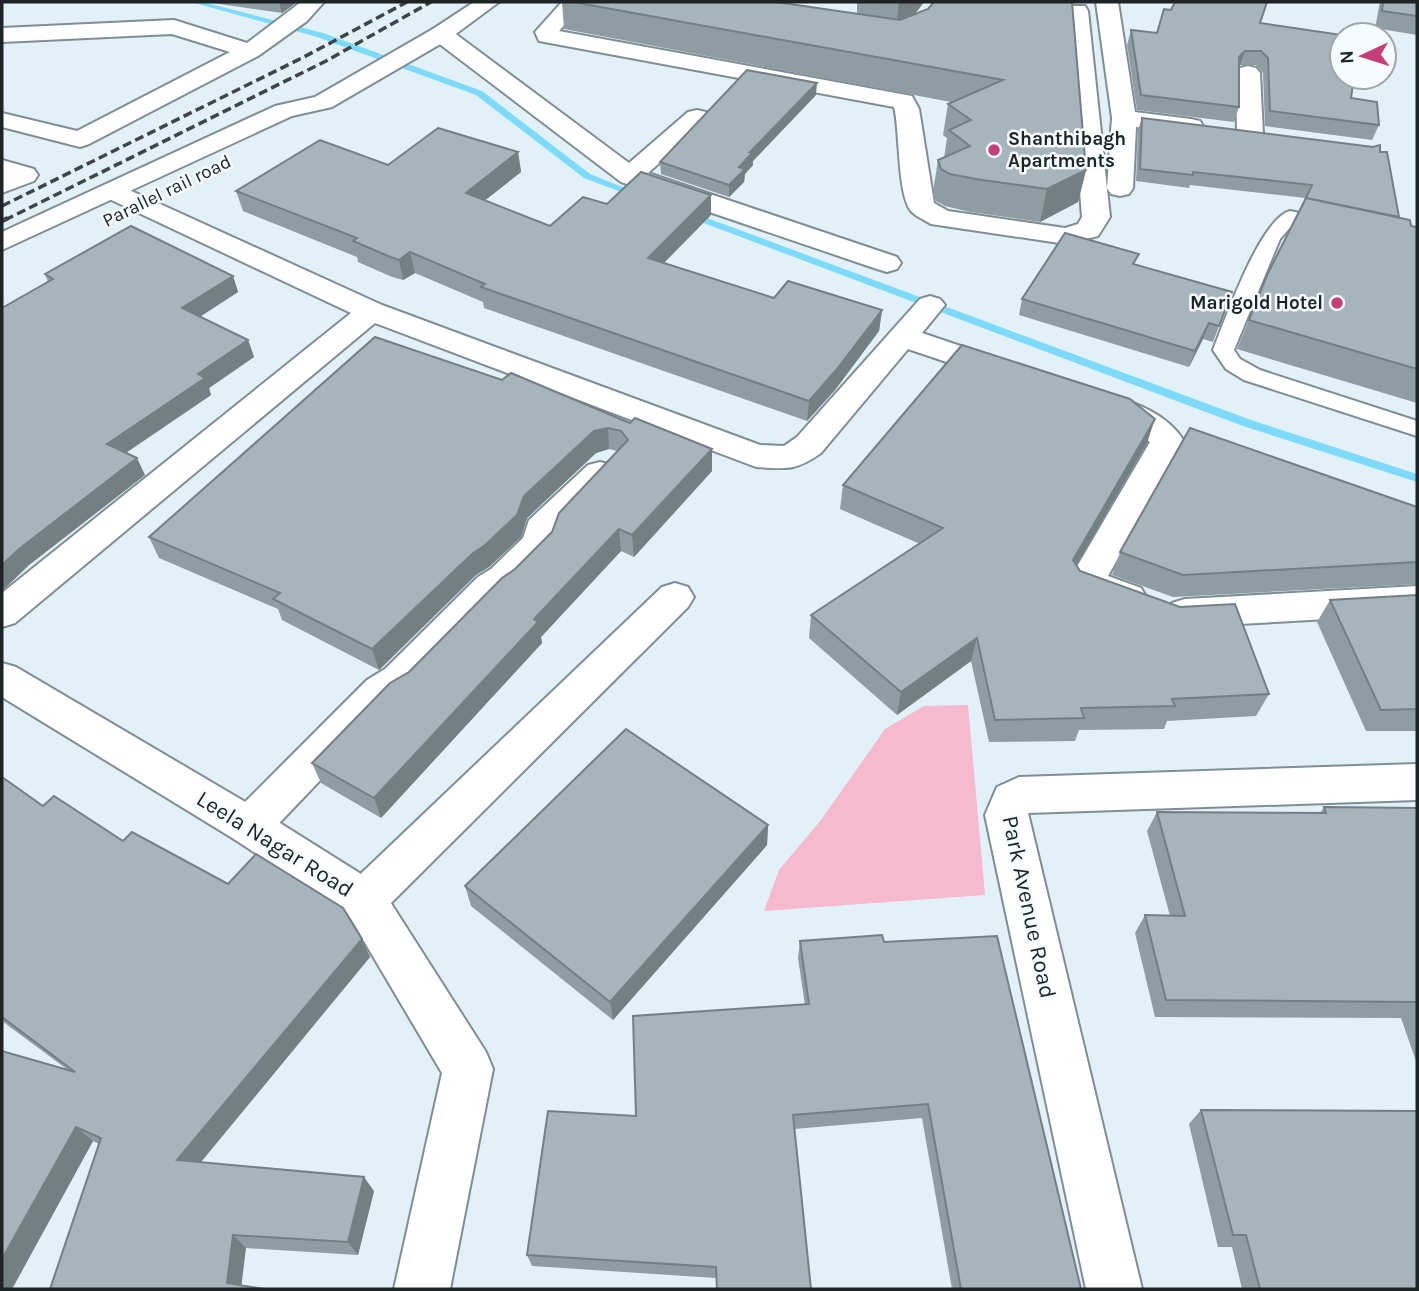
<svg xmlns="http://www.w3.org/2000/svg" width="1419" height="1291" viewBox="0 0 1419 1291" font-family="Karla,sans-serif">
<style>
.green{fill:#f7b9cd}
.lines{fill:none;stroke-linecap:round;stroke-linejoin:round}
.stream{fill:#7edafa;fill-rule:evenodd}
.service-casing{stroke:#7f8e93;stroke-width:4}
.minor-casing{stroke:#7f8e93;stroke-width:4}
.tertiary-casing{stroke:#7f8e93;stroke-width:4}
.service{fill:#fff;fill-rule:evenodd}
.minor{fill:#fff;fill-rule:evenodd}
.tertiary{fill:#fff;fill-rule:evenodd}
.rail-far1{stroke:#3d4548;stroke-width:3.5;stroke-dasharray:9 4.5;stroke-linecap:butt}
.rail{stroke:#3d4548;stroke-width:4.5;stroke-dasharray:11 5;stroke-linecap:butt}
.wall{fill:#8f9ca1}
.shaded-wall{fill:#747f83}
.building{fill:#a6b5bb;stroke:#747f83;stroke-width:2}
.poi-dot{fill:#c63d78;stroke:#f6fcff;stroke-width:2.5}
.labels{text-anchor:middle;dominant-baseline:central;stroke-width:5;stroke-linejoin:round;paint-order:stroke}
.far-poi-label{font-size:19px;font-weight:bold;fill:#1e2426;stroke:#f6fcff;text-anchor:start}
.far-street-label{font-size:19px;fill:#1e2426;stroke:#f6fcff}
.street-label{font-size:23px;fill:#1e2426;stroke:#f6fcff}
</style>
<rect width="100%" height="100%" fill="#e1f1f7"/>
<path class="green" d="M968,705L985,895L764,911L779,870L821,820L885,729L924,706Z"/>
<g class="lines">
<g class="stream">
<path d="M191,2H203L323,33L482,91L590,174L645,196L637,198L584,178L476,95L317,37Z"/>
<path d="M685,212H691L1251,420L1417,474V482L1243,426L685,216Z"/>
</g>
<defs>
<path id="service" d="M1290,211L1337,221L1339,225L1330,231L1294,223L1280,239L1234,350L1240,359L1260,370L1417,421V436L1244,380L1226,369L1213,350C1225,320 1260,219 1290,211Z"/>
<g id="minor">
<path d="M301,2H324L307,21L258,56L89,144L80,147L2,127V113L77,131L230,52L172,34L2,42V28L174,20L247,43Z"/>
<path d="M562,2H585L559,31L912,96L919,109L934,203L948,211L1065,228L1078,224L1082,217L1066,11L1069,6H1085L1088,11L1110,217L1098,236L1066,244L931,224C925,220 917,217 912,212C897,197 900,129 894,107L539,41L535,32Z"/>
<path d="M1096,2H1118L1135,112L1191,119L1200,121L1203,126L1200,131L1191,133L1136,127L1133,188L1129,194L1120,196L1111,194L1107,188L1112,118Z"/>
<path d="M441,27L449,29L629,163L688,112L697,110L706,112L709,117L706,122L648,173L897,257L901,263L897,269L887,272L877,269L621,182L433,39L430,34L433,29Z"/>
<path d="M1248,66L1256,68L1260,73L1263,134L1259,139L1250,142L1241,139L1237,134L1236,73L1240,68Z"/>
<path d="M2,160L34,169L38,175L34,181L2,193Z"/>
<path d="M114,183L382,305L760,445L784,446L797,437L920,299L930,296L940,299L945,305L922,333L1014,364L1019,371L1014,378L1003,381L908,349L821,453C796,471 786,469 756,467L375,323L15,623L2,627V593L351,313L105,197L101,191L105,185Z"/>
<path d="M1107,395C1137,403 1167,414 1184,441L1108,576L1141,588L1147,598L1141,608L1128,612L1073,592L1068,582L1150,442C1134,428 1098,417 1091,405L1096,398Z"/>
<path d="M600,462L612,465L617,473L559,533L553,552L517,589L504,597L413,691L395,702L264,839L249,845L234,839L227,826L234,813L367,680L385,669L478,577L491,569L523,538L529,520L588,465Z"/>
<path d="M675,583L688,587L694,597L688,607L380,914L364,920L348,914L341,900L348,886L662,587Z"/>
<path d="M1417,586V614L1185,627L1172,623L1166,613L1172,603L1185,599Z"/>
<path d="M1417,764V800L1028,813L1142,1289H1086L985,815L997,787L1019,777Z"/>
</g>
<g id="tertiary">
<path d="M474,2H499L449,39L332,107L292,116L2,250V232L275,106L315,97L433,29Z"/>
<path d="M2,663L16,667L264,813L380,886L486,1052L493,1069L450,1289H394L442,1073L348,914L234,839L2,697Z"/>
</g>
</defs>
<use href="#service" class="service-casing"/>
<use href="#minor" class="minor-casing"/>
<use href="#tertiary" class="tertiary-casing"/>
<use href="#service" class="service"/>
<use href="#minor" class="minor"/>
<use href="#tertiary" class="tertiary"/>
<g class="rail-far1">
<path d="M2,206L304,57L407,2"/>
<path d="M5,220L326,61L431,2"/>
</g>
<path class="rail" d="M2,221L8,218"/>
</g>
<g class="wall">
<path d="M205,2H297L282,13Z"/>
<path d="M562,2H776L857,14V2H924L914,15L928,9L934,2L1086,170L1078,202L1040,222L970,212L945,206L936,201L933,192L938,160L944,158L947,138L943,135L948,104L951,102L564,29Z"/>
<path d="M1380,2H1417V35L1375,28Z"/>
<path d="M1260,23L1351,98L1379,125L1372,140L1265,126L1263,73L1256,65H1240L1239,67V107L1234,122L1137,110L1127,45L1131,30L1157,33Z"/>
<path d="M816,95L753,161V165L745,174L744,182L729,197L661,174L660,162Z"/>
<path d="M1142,118L1399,218L1411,226L1417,227V403L1237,349L1268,273L1306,198L1190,185L1189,188L1136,181L1138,130Z"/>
<path d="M518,152L521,172L485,200L550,226L607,204L711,195V215L664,263L774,298L882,310L879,331L835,390L807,421L484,308L483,302L415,273L403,280L392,277L358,262L357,257L243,211L236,191L388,165Z"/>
<path d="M1136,265L1232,292L1213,342L1203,339L1189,367L1019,315L1022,299Z"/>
<path d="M45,274L233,276L238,292L200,317L248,340L254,357L209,388L211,395L126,453L145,475L29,565L2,591V308L48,282Z"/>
<path d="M502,380L712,449V471L634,557L621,551L541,637L542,643L381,818L321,783L312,763L409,672L515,569L552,532L617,451L609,449L596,453L527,518L521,537L489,567L476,575L379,670L282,620L278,609L159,558L149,537Z"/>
<path d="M1147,443L1076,565L1080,571L1269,694L1256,716L1167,721L1164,729L1079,730L1075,741L989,742L971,661L897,715L809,638L811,615L920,544L840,509L843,485Z"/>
<path d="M1417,507V584L1173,597L1112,575L1120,552Z"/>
<path d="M1417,595V731H1366L1317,622L1330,600Z"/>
<path d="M2,777L43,806L123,841L362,939L370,957L201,1162L374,1191L358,1255L246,1248L50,1289L99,1144L93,1141L12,1289H2L68,1070L2,1021Z"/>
<path d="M1324,807L1417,808V1064L1401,1018L1155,1017L1135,933L1145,915L1170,916L1147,831L1157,812L1320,813Z"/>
<path d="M768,825L767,845L613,1020L471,906L465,886Z"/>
<path d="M800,941L884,942L1081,1289H952L922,1118L794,1129L811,1289H716V1278L532,1266L527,1255L636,1116L805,1005L798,958Z"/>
<path d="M1201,1110L1417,1289H1242L1232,1247H1218L1189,1124Z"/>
</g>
<g class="shaded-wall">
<path d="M279,2H297L282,13Z"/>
<path d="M899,2H924L906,26L896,31Z"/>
<path d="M1245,51L1240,65L1234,71L1239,57Z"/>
<path d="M817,83L816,95L753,161V165L745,174L744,182L729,197V185L739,167L750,152Z"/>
<path d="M518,152L521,172L469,213L466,193Z"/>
<path d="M1086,170L1078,202L1040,222L1047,189Z"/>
<path d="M711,195V215L649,278L648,258Z"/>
<path d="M410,252L415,273L403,280L399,260Z"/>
<path d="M233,276L238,292L188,324L182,308Z"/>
<path d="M882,310L879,331L835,390L807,421L809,401Z"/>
<path d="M1209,323L1203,339L1189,367L1195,351Z"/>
<path d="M248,340L254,357L209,388L211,395L115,460L107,444L198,374Z"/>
<path d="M1155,419L1147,443L1066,583L1073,560Z"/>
<path d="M608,428L609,449L596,453L527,518L521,537L489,567L476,575L379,670L372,649L524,496L594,431Z"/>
<path d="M712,449V471L634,557L632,535Z"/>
<path d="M137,458L145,475L29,565L2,591V565L19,549Z"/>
<path d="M619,529L621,551L541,637L542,643L381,818L374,798L534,619Z"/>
<path d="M977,638L971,661L897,715L901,692Z"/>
<path d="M768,825L767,845L613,1020L610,1002Z"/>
<path d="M362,939L370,957L191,1174L177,1160Z"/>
<path d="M76,1127L93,1141L12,1289H2V1259Z"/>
<path d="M364,1177L374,1191L358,1255L348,1242Z"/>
<path d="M233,1235L246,1248L241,1289L227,1283Z"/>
</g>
<g class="building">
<path d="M573,2H776L900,20L928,9L934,2H1072L1086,170L1047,189L976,179L950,174L941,169L938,160L970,146L949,130L971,120L948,104L1003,80Z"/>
<path d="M1175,2H1267L1260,23L1342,35V77H1354L1351,98L1377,102L1379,125L1270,111L1268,58L1261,51H1245L1239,57V107L1141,95L1131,30L1157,33L1164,9L1171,10Z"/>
<path d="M1383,2H1417V16L1382,11Z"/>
<path d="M747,70L817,83L750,152H753L739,167L745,169L729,185L660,162Z"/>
<path d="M1142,118L1373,147L1380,145V152H1387L1399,217L1306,198L1312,185L1193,172V175L1140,169Z"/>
<path d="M438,128L518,152L466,193L550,226L583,197L607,204L641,172L711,195L648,258L774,298L788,281L882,310L837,369L809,401L481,287L485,284L410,252L399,260L388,256L353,241L357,238L236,191L320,140L388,165Z"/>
<path d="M1306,198L1410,220L1411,226L1417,227V369L1249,320L1268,273Z"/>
<path d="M131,226L233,276L182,308L248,340L198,374L205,378L107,444L137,458L19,549L2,565V308L53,279L45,274Z"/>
<path d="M1065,233L1139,254L1133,264L1232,292L1219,326L1209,323L1195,351L1022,299Z"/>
<path d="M375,337L502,380L511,373L630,423L635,418L712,449L632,535L619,529L534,619L538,622L374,798L312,763L390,683L409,672L502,578L515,569L552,532L559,513L628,440L621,431L608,428L594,431L524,496L517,515L485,545L472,554L372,649L273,599L280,593L149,537Z"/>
<path d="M962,345L1130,399L1155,419L1073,560L1080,571L1180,607L1235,604L1269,694L1172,699L1175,706L1081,708L1084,718L995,720L977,638L901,692L811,615L943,528L843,485Z"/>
<path d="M1190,428L1417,507V562L1183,575L1120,552Z"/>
<path d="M1417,595V709L1381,710L1330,600Z"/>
<path d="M626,729L768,825L610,1002L465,886Z"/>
<path d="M2,777L43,806L54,796L123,841L132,832L228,884L256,854L343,908L362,939L177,1160L364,1177L348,1242L233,1235L227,1283L264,1289H50L101,1138L76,1127L2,1259V1051L75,1072L2,1017Z"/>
<path d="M1324,807L1417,808V1002L1166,1000L1145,915L1185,916L1157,812L1326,813Z"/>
<path d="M882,935L884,942L997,936L1081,1289H961L928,1104L793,1115L811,1289H717L716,1267L527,1255L548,1111L636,1116L633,1016L809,1004L800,941Z"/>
<path d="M1201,1110L1417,1111V1289H1260L1246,1235H1233Z"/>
</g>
<g class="poi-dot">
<circle cx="994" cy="150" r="7"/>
<circle cx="1337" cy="303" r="7"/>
</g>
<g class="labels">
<g class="far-poi-label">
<text x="1008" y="139">Shanthibagh<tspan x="1008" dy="22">Apartments</tspan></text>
<text x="1323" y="303" text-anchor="end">Marigold Hotel</text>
</g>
<g class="far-street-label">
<text transform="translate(167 191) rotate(-26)">Parallel rail road</text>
</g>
<g class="street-label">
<text transform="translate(275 844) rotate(32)">Leela Nagar Road</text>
<text transform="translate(1029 907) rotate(78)">Park Avenue Road</text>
</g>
</g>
<rect width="1419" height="1291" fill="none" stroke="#1e2426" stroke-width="7"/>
<g transform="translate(1363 56) rotate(266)"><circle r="33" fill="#f6fcff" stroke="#a0a6a8" stroke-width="2"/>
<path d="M0-5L12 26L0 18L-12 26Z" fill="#c63d78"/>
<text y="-10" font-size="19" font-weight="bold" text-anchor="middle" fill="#1e2426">N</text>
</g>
</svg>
